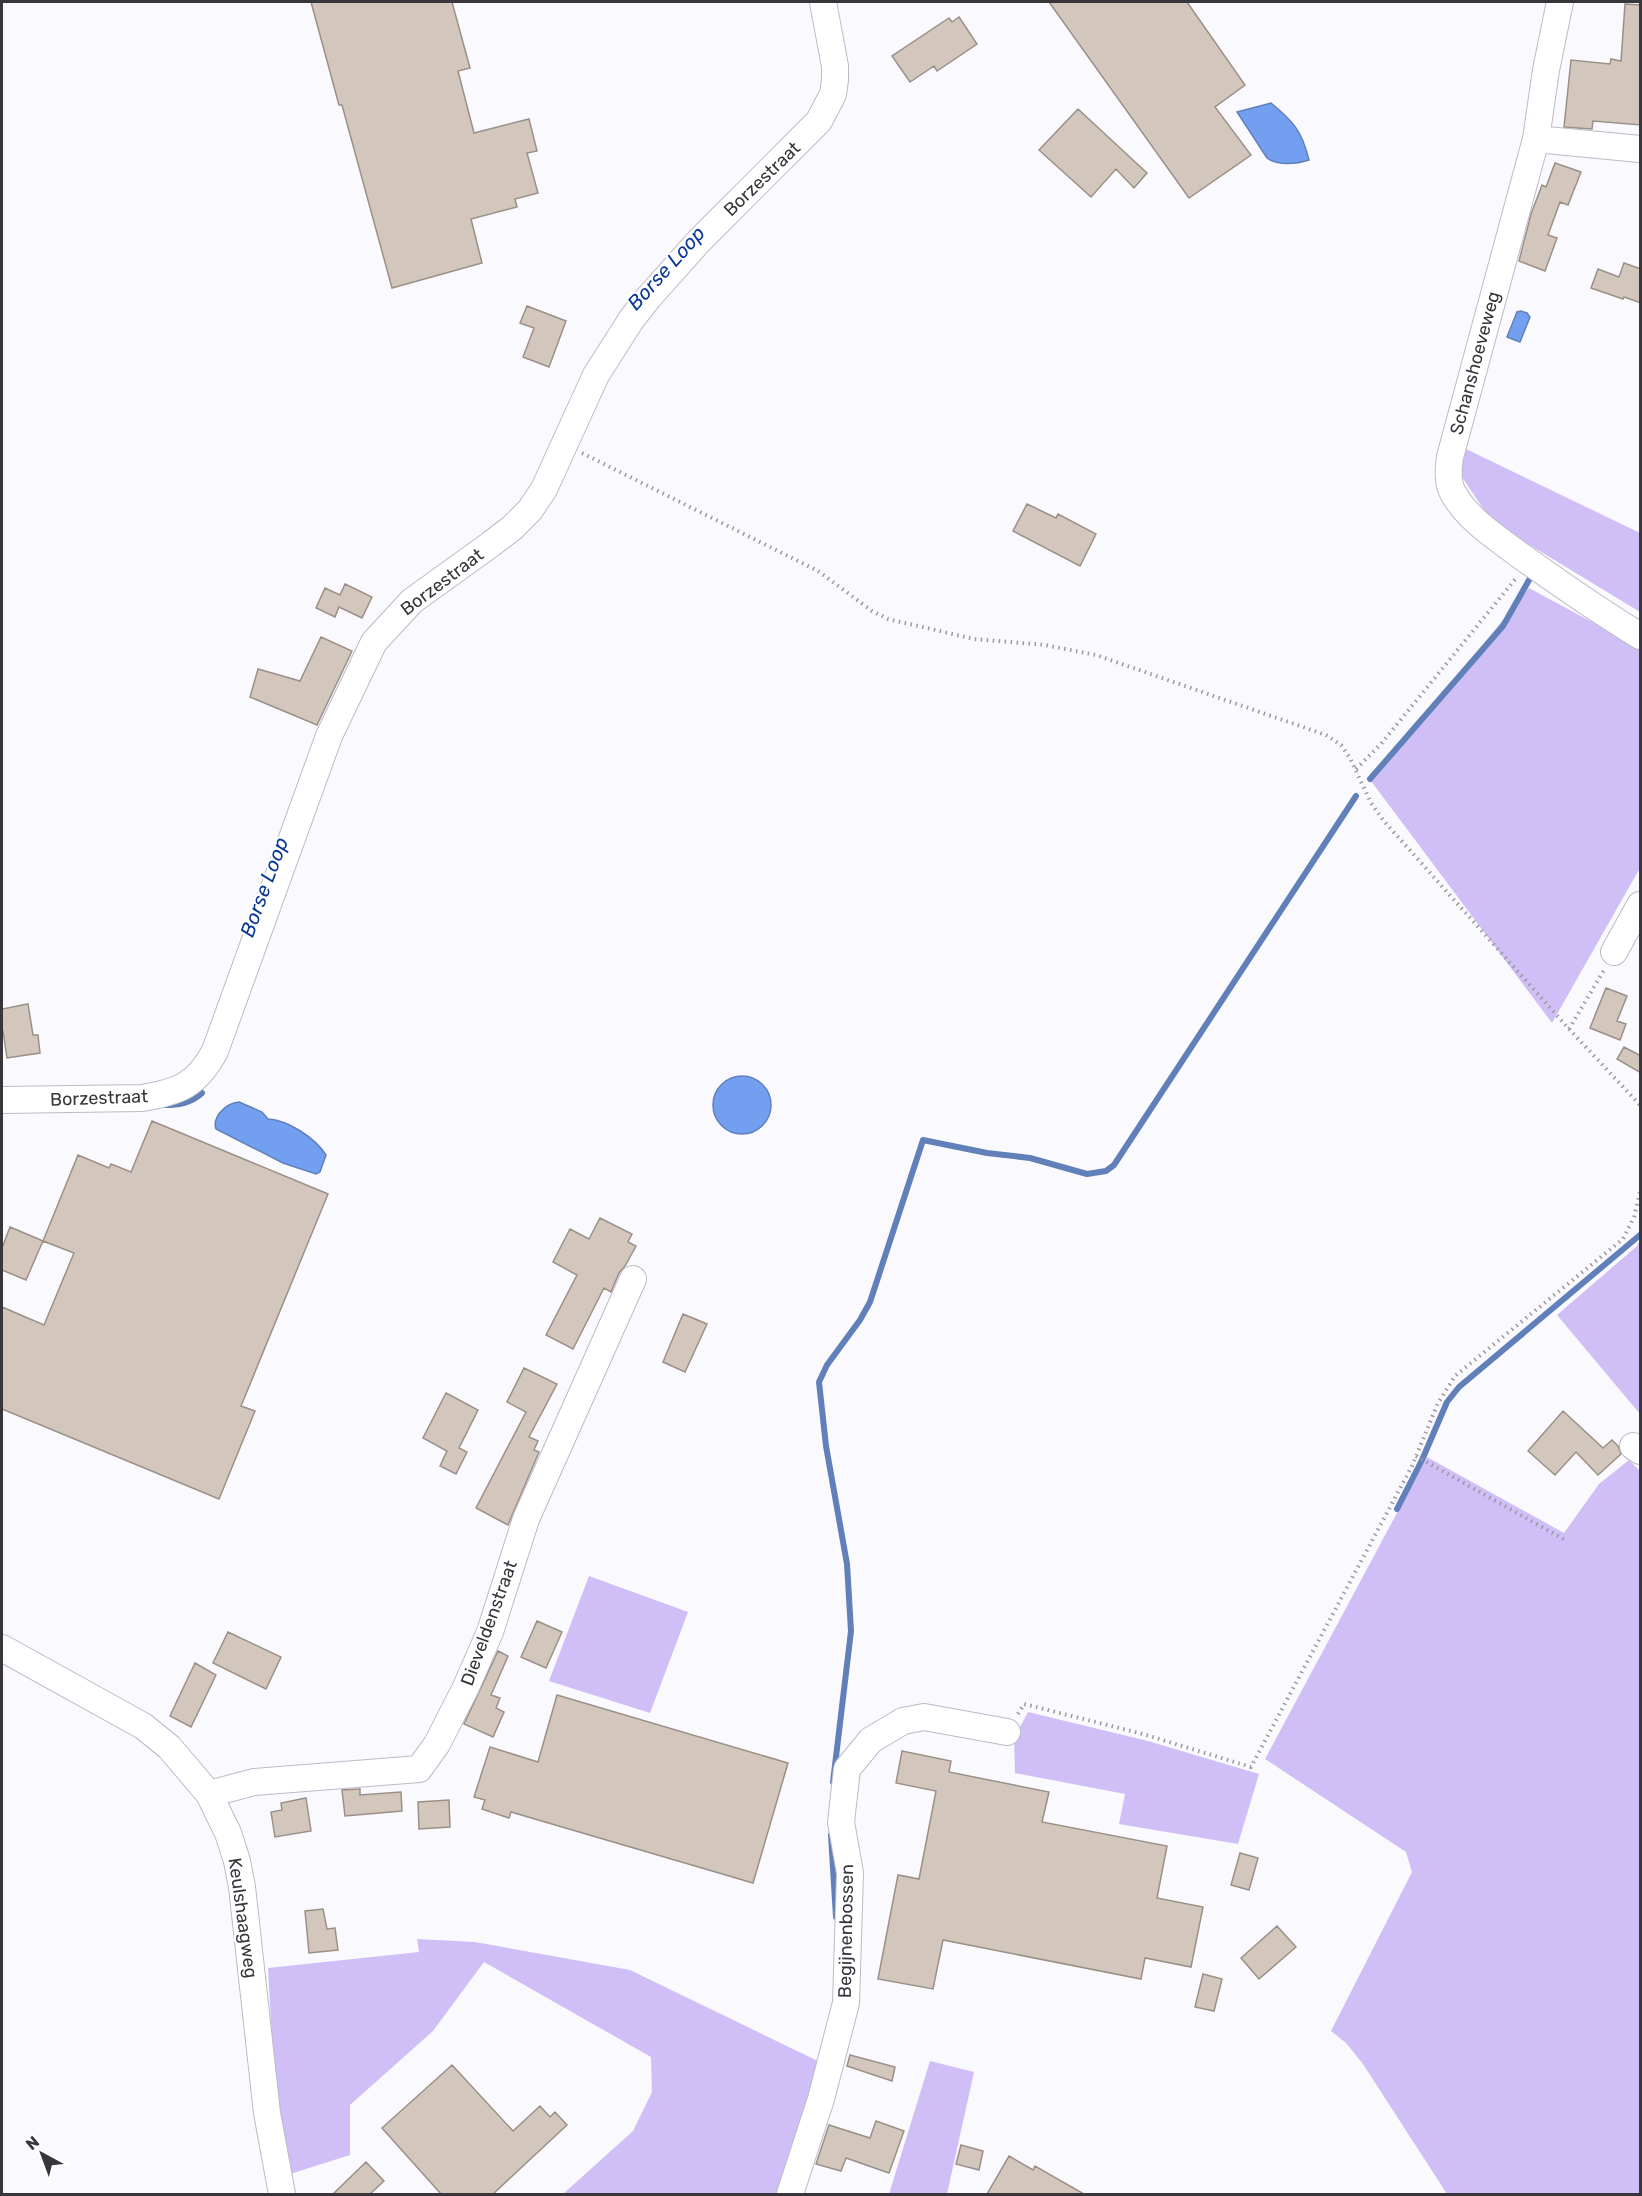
<svg xmlns="http://www.w3.org/2000/svg" width="1642" height="2196" viewBox="0 0 1642 2196" font-family="Rubik,sans-serif">
  <style>
    .green { fill: #d0bff6 }
    .water { fill: #739ff1; stroke: #6180ba; stroke-width: 1.5 }
    .lines { fill: none; stroke-linecap: round; stroke-linejoin: round }
    .stream { stroke: #6180ba; stroke-width: 6 }
    .building { fill: #d3c7bd; stroke: #9b9087; stroke-width: 1.5 }
    .minor-casing { stroke: #bdbac7; stroke-width: 28 }
    .path { stroke: #9b999e; stroke-width: 4; stroke-dasharray: 1.5 4.5; stroke-linecap: butt }
    .minor { stroke: #fff; stroke-width: 26 }
    .labels { text-anchor: middle; stroke-width: 4.5; stroke-linejoin: round; paint-order: stroke }
    .street-label { font-size: 18px; fill: #38363b; stroke: #fff }
    .water-label { font-size: 20px; font-style: italic; fill: #0a3895; stroke: #fff }
  </style>
  <rect width="100%" height="100%" fill="#faf9fe"/>
  <path class="green" d="M1466,449L1640,533V612L1492,522L1460,474Z
    M1529,588L1640,648V868L1552,1023L1371,781Z
    M1640,1240V1414L1557,1315L1637,1246Z
    M1427,1457L1564,1533L1599,1484L1629,1460L1640,1471V2194H1447L1363,2064L1346,2043L1331,2031L1412,1872L1406,1852L1265,1759Z
    M589,1576L688,1612L650,1713L549,1681Z
    M1028,1712L1148,1741L1259,1774L1238,1844L1119,1824L1125,1794L1015,1773L1014,1738Z
    M417,1939L475,1942L630,1970L824,2064L778,2194H563L633,2131L652,2092L651,2057L484,1962L433,2031L350,2105V2155L290,2174L275,2098L268,1968L419,1952Z
    M930,2061L974,2072L947,2194H889Z"/>
  <path class="water" d="M1271,103C1293,121 1302,131 1309,160C1297,164 1277,166 1267,158L1237,112Z
    M1521,311L1527,313L1530,317L1520,342L1507,337L1517,312Z
    M713 1105a29 29 0 1 1 58 0a29 29 0 1 1-58 0Z
    M239,1102L262,1112L268,1119C288,1120 315,1138 326,1155L320,1172L316,1174L283,1163L216,1129C212,1117 226,1103 239,1102Z"/>
  <g class="lines">
    <path class="stream" d="M1370,779L1503,626L1533,573
      M165,1105C179,1105 191,1103 202,1093
      M1397,1509L1422,1460L1447,1402L1459,1387L1640,1235
      M833,1782L851,1631L847,1564L826,1446L819,1382L827,1365L860,1320L870,1302L923,1140L987,1153L1030,1158L1087,1174L1106,1171L1114,1165L1356,796
      M831,1835L836,1917"/>
  </g>
  <path class="building" d="M311,2H452L470,68L458,71L474,133L529,119L537,151L527,153L538,193L515,199L517,207L471,219L482,263L392,288L342,105H339Z
    M1049,2H1187L1245,85L1215,107L1251,155L1189,198Z
    M1625,4L1641,5V125L1593,121L1592,129L1564,127L1571,60L1610,64L1611,59L1621,61Z
    M959,17L977,44L937,71L934,66L910,82L892,56L949,18L952,22Z
    M1078,109L1147,173L1134,188L1116,169L1091,197L1039,150Z
    M1555,163L1581,172L1568,205L1560,202L1548,235L1557,238L1545,271L1519,261L1531,214L1542,185L1546,187Z
    M1624,263L1641,269V303L1624,297L1623,299L1591,288L1598,269L1619,277Z
    M527,306L566,321L549,367L523,357L534,328L520,323Z
    M1027,504L1056,518L1058,514L1096,534L1080,566L1013,531Z
    M345,584L372,597L362,618L339,607L335,617L316,608L325,588L340,595Z
    M321,637L352,651L317,725L250,697L258,669L300,681Z
    M1606,988L1627,996L1617,1021L1626,1024L1620,1040L1590,1028Z
    M28,1004L33,1035H38L40,1053L7,1058L3,1031H2V1009Z
    M1624,1047L1641,1056V1073L1617,1059Z
    M152,1121L328,1194L241,1406L255,1411L219,1499L2,1409V1307L44,1325L74,1253L43,1241L78,1155L109,1168L111,1164L131,1172Z
    M600,1218L632,1234L628,1242L636,1246L625,1266L619,1273L611,1292L604,1288L573,1349L546,1335L577,1275L553,1262L570,1229L589,1239Z
    M10,1227L43,1241L26,1280L2,1270V1248Z
    M683,1314L707,1324L685,1372L663,1362Z
    M524,1368L557,1384L529,1437L538,1441L534,1450L539,1452L508,1525L476,1508L526,1412L507,1402Z
    M446,1393L478,1410L459,1448L467,1452L456,1474L440,1466L447,1451L423,1438Z
    M1563,1411L1603,1448L1612,1440L1618,1446L1621,1454L1598,1475L1576,1452L1555,1475L1528,1451Z
    M537,1621L562,1632L546,1668L521,1657Z
    M228,1632L281,1657L266,1689L213,1663Z
    M498,1651L508,1656L491,1695L500,1698L496,1708L504,1712L493,1737L464,1724Z
    M195,1663L216,1675L191,1727L170,1716Z
    M557,1695L788,1763L753,1883L511,1812L509,1818L482,1809L485,1800L474,1797L490,1747L538,1762Z
    M902,1751L951,1761L949,1772L1049,1792L1042,1822L1167,1846L1157,1898L1203,1907L1191,1967L1145,1958L1141,1979L943,1940L933,1989L878,1979L898,1875L919,1879L936,1791L896,1783Z
    M360,1789V1795L401,1792L402,1811L345,1816L342,1790Z
    M306,1798L311,1831L275,1837L271,1812L282,1810L281,1803Z
    M449,1800L450,1827L419,1829L418,1802Z
    M1240,1853L1258,1858L1249,1890L1231,1885Z
    M323,1909L327,1929L335,1928L338,1950L309,1953L305,1911Z
    M1277,1926L1296,1947L1259,1979L1241,1958Z
    M1203,1974L1222,1979L1214,2011L1195,2007Z
    M850,2055L895,2067L892,2081L847,2066Z
    M452,2065L513,2131L540,2106L550,2117L555,2112L567,2125L493,2194H441L382,2128Z
    M876,2121L904,2131L889,2173L846,2158L841,2171L816,2164L829,2125L870,2138Z
    M961,2145L983,2151L979,2170L956,2164Z
    M1009,2156L1033,2170L1035,2166L1084,2194H987Z
    M366,2162L384,2181L370,2194H333Z"/>
  <g class="lines">
    <g class="minor-casing">
      <path id="minor" d="M1560,2L1546,70L1536,139L1450,457C1448,469 1447,482 1453,493C1468,520 1497,538 1521,556C1560,584 1599,611 1640,636
        M1536,139L1640,149
        M1614,952L1640,905
        M2,1100L142,1098C179,1092 197,1085 215,1051L329,736L374,642L412,601L491,544L512,528L530,510L544,489L596,375L631,320L649,297L699,241L819,121L833,94L835,80V66L823,2
        M1633,1446L1640,1451
        M2,1648L143,1726L169,1747L209,1794L228,1833L237,1861L242,1887L267,2113L282,2194
        M209,1794L254,1782L419,1769L437,1744L466,1687L490,1632L526,1519L633,1279
        M790,2194L821,2099L846,2003L850,1873L841,1822L847,1769L871,1740L903,1721L924,1717L1007,1732"/>
    </g>
    <path class="path" d="M582,453L818,571L872,611L888,619L974,639L1045,645L1096,655L1326,735L1341,745L1350,758L1371,803L1383,820L1569,1029L1640,1105
      M1356,769L1381,744L1517,577
      M1569,1029L1604,970
      M1416,1456L1565,1540
      M1018,1714L1024,1704L1143,1734L1251,1767L1412,1466L1438,1403L1455,1376L1623,1239L1634,1217L1640,1192"/>
    <use href="#minor" class="minor"/>
  </g>
  <g class="labels">
    <g class="street-label">
      <text transform="translate(762 179) rotate(-44)" y="6">Borzestraat</text>
      <text transform="translate(1475 363) rotate(-75)" y="6">Schanshoeveweg</text>
      <text transform="translate(442 582) rotate(-37)" y="6">Borzestraat</text>
      <text transform="translate(99 1098) rotate(-2)" y="6">Borzestraat</text>
      <text transform="translate(489 1623) rotate(-70)" y="6">Dieveldenstraat</text>
      <text transform="translate(243 1918) rotate(82)" y="6">Keulshaagweg</text>
      <text transform="translate(846 1931) rotate(-89)" y="6">Begijnenbossen</text>
    </g>
    <g class="water-label">
      <text transform="translate(666 268) rotate(-48)" y="7">Borse Loop</text>
      <text transform="translate(264 887) rotate(-70)" y="7">Borse Loop</text>
    </g>
  </g>
  <rect width="1642" height="2196" fill="none" stroke="#38363b" stroke-width="6"/>
  <g transform="translate(42 2154) rotate(319)" stroke="#ffffff" stroke-width="4.5" paint-order="stroke">
  <path d="M0-4.5L10 22L0 15L-10 22Z" fill="#38363b"/>
  <text y="-9" font-size="16" font-weight="bold" text-anchor="middle" fill="#38363b">N</text>
  </g>
</svg>
